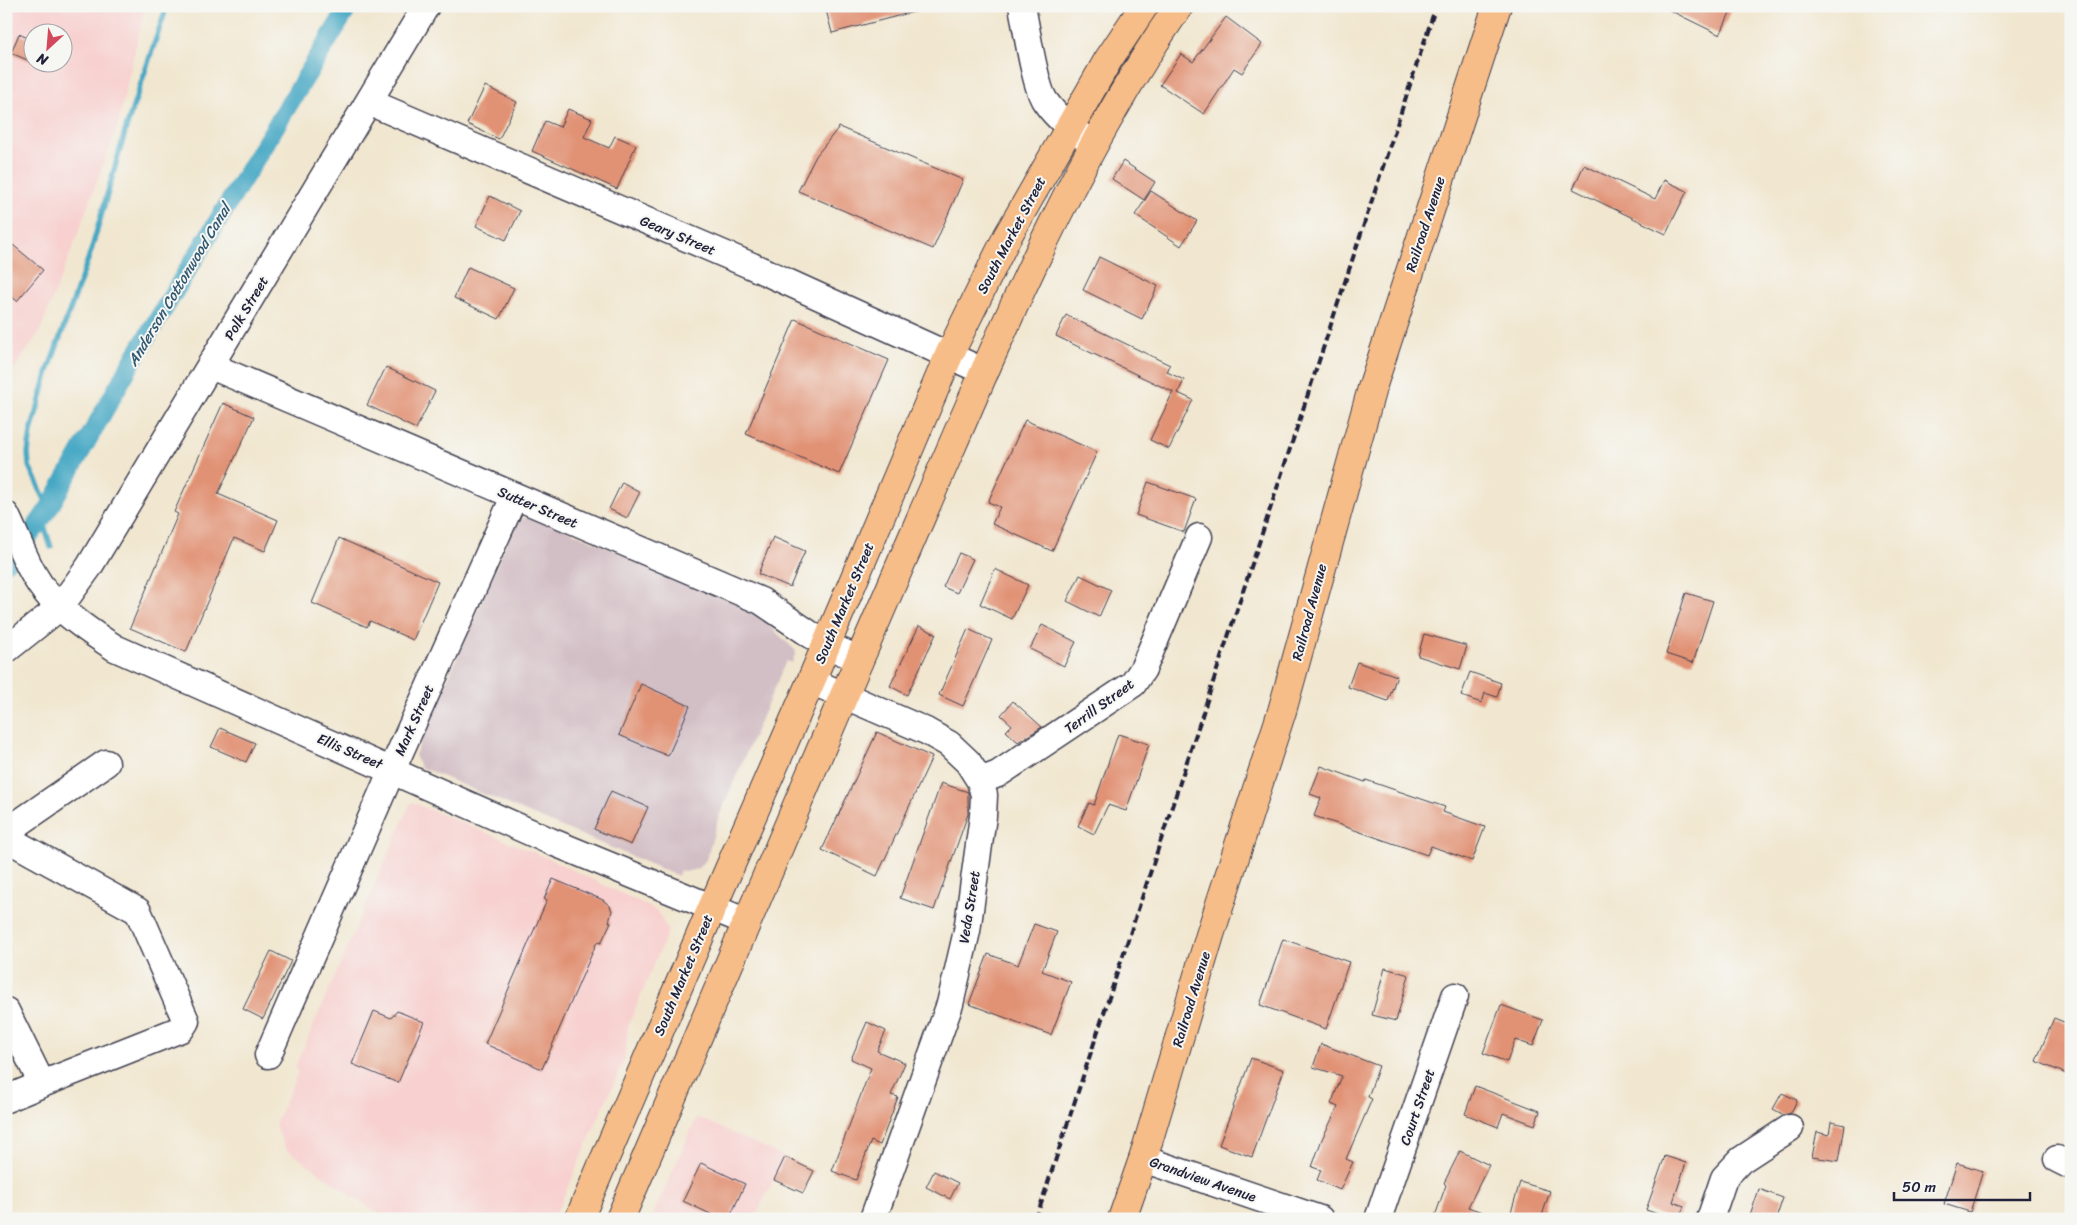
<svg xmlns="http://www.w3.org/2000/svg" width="2077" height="1225" viewBox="0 0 2077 1225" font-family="Sriracha,sans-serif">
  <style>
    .built { fill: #f7d0cf; fill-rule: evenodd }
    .industrial { fill: #d2bec5 }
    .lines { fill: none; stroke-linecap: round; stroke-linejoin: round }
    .stream { stroke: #44a7c4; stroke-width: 5.5 }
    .canal { stroke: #44a7c4; stroke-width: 19 }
    .building { fill: #e19274 }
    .minor-casing { stroke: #414051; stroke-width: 29 }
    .major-casing { stroke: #414051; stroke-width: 30 }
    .minor { stroke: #fff; stroke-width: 26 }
    .major { stroke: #f7bd88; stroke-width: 28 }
    .rail { stroke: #22223b; stroke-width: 4; stroke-dasharray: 8 4; stroke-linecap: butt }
    .labels { text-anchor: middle; stroke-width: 4; stroke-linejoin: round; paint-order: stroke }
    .street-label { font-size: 14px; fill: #22223b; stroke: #f6f6f2 }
    .water-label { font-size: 15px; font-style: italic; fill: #305772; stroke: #f6f6f2 }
  </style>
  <rect width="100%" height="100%" fill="#f6f6f2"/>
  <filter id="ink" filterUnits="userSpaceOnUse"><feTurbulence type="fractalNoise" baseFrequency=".02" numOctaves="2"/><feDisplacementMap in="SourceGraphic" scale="10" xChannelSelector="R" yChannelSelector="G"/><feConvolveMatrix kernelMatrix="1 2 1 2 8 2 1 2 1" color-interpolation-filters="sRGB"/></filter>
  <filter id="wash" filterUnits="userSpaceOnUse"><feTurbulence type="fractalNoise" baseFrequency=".0096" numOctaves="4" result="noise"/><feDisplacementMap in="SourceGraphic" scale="20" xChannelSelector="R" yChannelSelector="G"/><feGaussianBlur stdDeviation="1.12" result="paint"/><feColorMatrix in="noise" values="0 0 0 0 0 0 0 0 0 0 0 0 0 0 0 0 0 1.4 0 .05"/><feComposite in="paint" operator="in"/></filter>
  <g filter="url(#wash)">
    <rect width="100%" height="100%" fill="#f1e7d0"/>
    <path class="built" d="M6,6H145L118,124L73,247L39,333L6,381ZM32,32H62V62H32Z
      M411,802L548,858L658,911L668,931L628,1026L625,1058L554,1219H385L286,1149L275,1125L298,1072L295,1067Z
      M697,1117L785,1157L754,1219H651Z"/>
    <path class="industrial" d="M527,517L542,519L754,611L796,651L792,663L786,661L719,816L706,860L697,869L685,872L680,870L678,876L420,767L415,755L513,528L520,520Z"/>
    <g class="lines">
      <path class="stream" d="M49,508L29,466L28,453L31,432L48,371L91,251L127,125L167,6
        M42,519L51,547"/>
      <path class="canal" d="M6,562L23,545L49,508L137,353L349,6"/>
    </g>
    <g id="blocks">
      <path class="building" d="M825,6H917V11L832,33Z
        M1661,6H1733L1720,35Z
        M1226,17L1262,44L1242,73L1234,68L1204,114L1160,85L1181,54L1193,62Z
        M19,34L32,40V62L11,53Z
        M485,86L517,102L499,139L467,124Z
        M568,109L592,119L584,137L609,148L615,136L636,145L617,189L532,151L545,121L560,127Z
        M839,127L963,180L933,249L798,191L816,156Z
        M1123,161L1155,182L1144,200L1112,179Z
        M1584,165L1655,199L1664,180L1687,191L1666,234L1573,189Z
        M1151,191L1197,221L1181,246L1135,215Z
        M490,196L520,211L506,240L476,226Z
        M13,245L43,270L17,301L6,292V254Z
        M1099,257L1158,286L1142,319L1083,290Z
        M468,267L514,288L499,319L454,298Z
        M1066,315L1170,365L1167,372L1184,380L1178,393L1193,400L1169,449L1150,440L1173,392L1056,336Z
        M795,319L889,360L839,474L746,434Z
        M386,367L435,391L416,429L367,405Z
        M223,403L254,417L218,494L278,520L265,551L234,538L186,652L130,628L178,514L174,512Z
        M1025,420L1097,452L1052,551L992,524L1000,507L988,502Z
        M622,482L640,492L627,518L609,509Z
        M1148,482L1196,499L1184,532L1136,515Z
        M773,537L805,551L790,587L758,574Z
        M339,538L438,582L413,640L370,621L367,627L312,603Z
        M959,553L973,559L957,593L943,587Z
        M995,569L1028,585L1012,619L980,604Z
        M1080,575L1111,590L1099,617L1067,601Z
        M1686,593L1713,601L1693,663L1666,654Z
        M1042,625L1076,642L1064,666L1030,649Z
        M919,626L936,634L907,695L890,686Z
        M968,629L992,640L963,706L939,695Z
        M1424,634L1467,646L1460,669L1418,656Z
        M1357,662L1397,676L1388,701L1348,687Z
        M1470,672L1501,683L1497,697L1485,693L1482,703L1461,696Z
        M641,684L690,706L668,756L619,735Z
        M1013,701L1042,727L1018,742L1006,731L1012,725L1001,715Z
        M220,728L255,743L246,762L211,747Z
        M877,732L932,757L877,876L822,850Z
        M1118,734L1149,744L1126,811L1108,805L1094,834L1078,826L1089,803L1094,805Z
        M1321,766L1365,782L1366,780L1445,807L1443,812L1485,827L1472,861L1431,846L1427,855L1314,816L1321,798L1310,794Z
        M941,783L968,792V814L934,910L900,898Z
        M611,791L648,807L631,845L594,829Z
        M553,879L603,900L610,906L612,911L609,922H611L601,943L597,942L542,1069L485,1044L547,900L544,899Z
        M1034,924L1057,932L1042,971L1071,982L1051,1035L969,1004L988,954L1018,965Z
        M1283,939L1349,962L1326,1029L1260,1005Z
        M271,951L291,961L263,1019L243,1009Z
        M1385,968L1409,975L1396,1021L1372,1015Z
        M1501,1005L1543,1020L1533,1046L1515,1040L1507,1062L1483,1053Z
        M374,1011L391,1018L397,1011L424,1022L398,1083L352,1064Z
        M2054,1018L2071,1025V1076L2036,1061Z
        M867,1022L886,1031L877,1051L905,1063L891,1095L898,1097L880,1145L871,1141L856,1180L832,1171L871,1068L851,1059Z
        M1321,1044L1379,1066L1368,1097L1372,1099L1346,1159L1353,1162L1340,1190L1317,1180L1321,1170L1312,1167L1322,1139L1338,1107L1331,1104L1342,1076L1313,1067Z
        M1251,1058L1284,1070L1252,1157L1219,1145Z
        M1475,1086L1540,1111L1535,1125L1503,1113L1498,1127L1465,1114Z
        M1782,1093L1797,1100L1791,1113L1784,1115L1773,1109Z
        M1831,1122L1845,1125L1839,1161L1812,1157L1817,1132L1829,1135Z
        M1460,1151L1489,1165L1468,1207L1496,1217V1219H1434L1446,1185L1444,1183Z
        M1665,1156L1686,1163L1673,1202L1684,1206L1679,1219H1672L1646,1210Z
        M785,1157L814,1171L803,1193L774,1180Z
        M701,1163L745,1184L729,1219H721L683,1201Z
        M1957,1163L1983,1171L1970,1212L1944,1204Z
        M934,1171L958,1183L950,1199L926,1187Z
        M1520,1182L1550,1191L1541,1219H1509Z
        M1759,1189L1783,1198L1776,1219H1749Z"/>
    </g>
  </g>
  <g filter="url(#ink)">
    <use href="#blocks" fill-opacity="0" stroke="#414051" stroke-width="1"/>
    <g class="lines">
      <g class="minor-casing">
        <path id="minor" d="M1022,6C1026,26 1035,87 1045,101C1058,120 1075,132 1094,144
          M369,102L752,266L985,372
          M211,366L761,601L826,645L859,659
          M6,515C19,541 29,574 49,596C68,617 92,633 115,648L550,841L747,922
          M6,650L60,607L89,567L426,6
          M811,681L926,731L949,744L968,762L980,781L984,795L983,816L967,931L950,1004L873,1219
          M980,781L998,774L1133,684L1143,669L1199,537
          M6,832L106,763
          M6,838L138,911L186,1021L181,1029L42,1084L6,1011
          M268,1055L392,770L514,497
          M6,1099L42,1084
          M1143,1159L1320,1219
          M2057,1159L2071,1166
          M1378,1219L1455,996
          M1710,1219L1724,1178L1741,1160L1790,1128"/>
      </g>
      <g class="major-casing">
        <path id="major" d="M579,1219L712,908L811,681L949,355L1007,237L1108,60L1144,6
          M620,1219C721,984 820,749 922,515C998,341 1070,163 1179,6
          M1122,1219L1143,1159L1210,935L1282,711L1372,388L1497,6"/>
      </g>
      <use href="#minor" class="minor"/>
      <use href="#major" class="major"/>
      <path class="rail" d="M1036,1219L1436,6"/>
    </g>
  </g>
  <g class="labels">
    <g class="street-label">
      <text transform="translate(1425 224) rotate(-72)" y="5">Railroad Avenue</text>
      <text transform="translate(678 235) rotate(23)" y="5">Geary Street</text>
      <text transform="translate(1011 235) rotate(-62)" y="5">South Market Street</text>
      <text transform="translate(246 308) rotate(-59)" y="5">Polk Street</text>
      <text transform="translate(538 507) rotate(23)" y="5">Sutter Street</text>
      <text transform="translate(844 603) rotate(-67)" y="5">South Market Street</text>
      <text transform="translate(1309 612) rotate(-75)" y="5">Railroad Avenue</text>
      <text transform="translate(1099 706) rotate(-36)" y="5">Terrill Street</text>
      <text transform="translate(414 720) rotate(-66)" y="5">Mark Street</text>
      <text transform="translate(350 751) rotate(23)" y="5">Ellis Street</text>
      <text transform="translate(969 907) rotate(-81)" y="5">Veda Street</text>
      <text transform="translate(683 975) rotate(-67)" y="5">South Market Street</text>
      <text transform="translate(1191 999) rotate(-73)" y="5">Railroad Avenue</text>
      <text transform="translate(1417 1107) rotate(-71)" y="5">Court Street</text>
      <text transform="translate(1203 1179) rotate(19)" y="5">Grandview Avenue</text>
    </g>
    <g class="water-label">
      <text transform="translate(179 285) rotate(-59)" y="5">Anderson Cottonwood Canal</text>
    </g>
  </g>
  <rect width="2077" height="1225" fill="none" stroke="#f6f6f2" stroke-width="25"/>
  <g transform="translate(48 48) rotate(206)"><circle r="24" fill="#f6f6f2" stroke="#a1a1a9"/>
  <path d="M0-4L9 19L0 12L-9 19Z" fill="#d1495b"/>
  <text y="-8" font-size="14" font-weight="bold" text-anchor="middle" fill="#22223b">N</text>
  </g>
  <path d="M1894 1192v8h136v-8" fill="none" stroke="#22223b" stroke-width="2.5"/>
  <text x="1902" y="1192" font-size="15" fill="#22223b" stroke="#f6f6f2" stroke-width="4" paint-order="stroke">50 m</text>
</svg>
